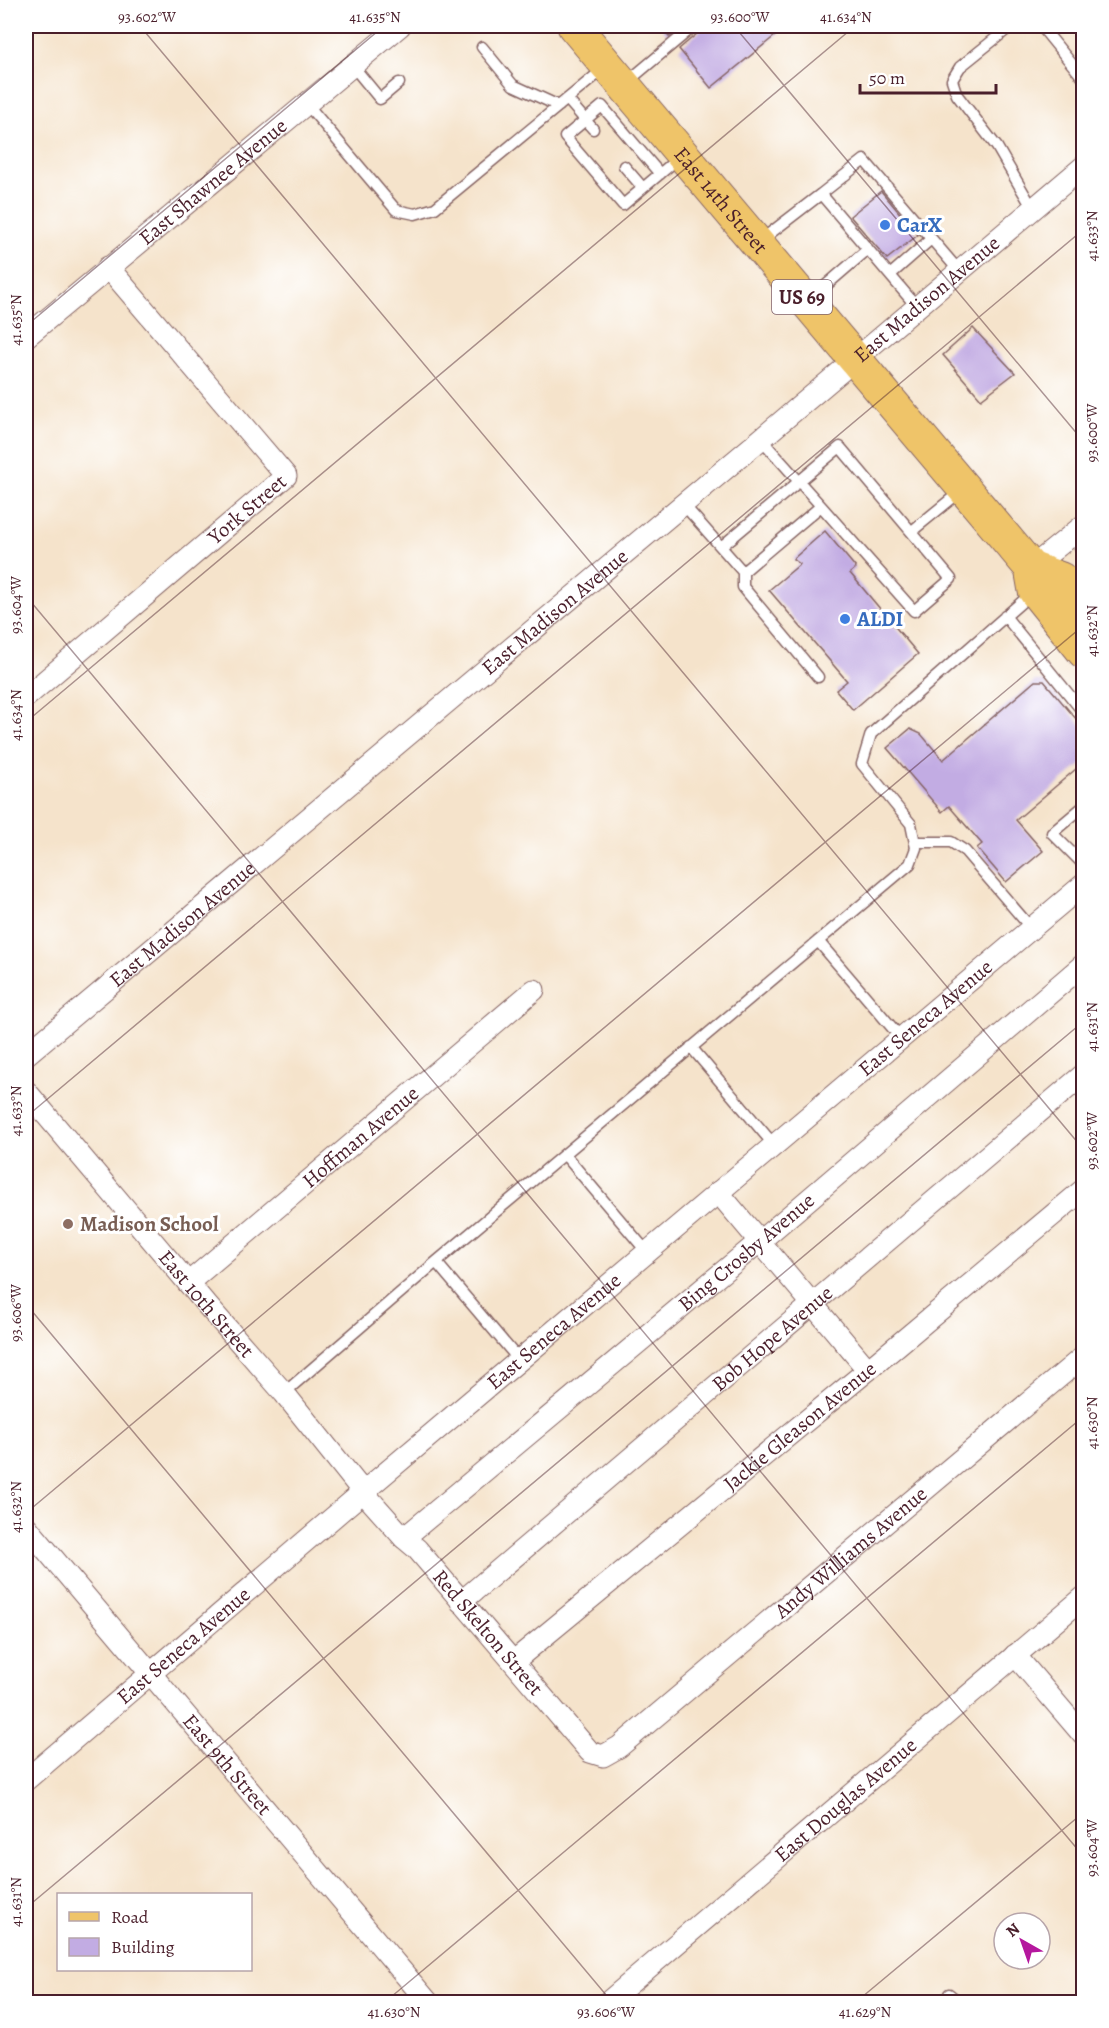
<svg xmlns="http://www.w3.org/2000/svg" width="1109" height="2028" viewBox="0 0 1109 2028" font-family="Alegreya,serif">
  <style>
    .building { fill: #c2ace3 }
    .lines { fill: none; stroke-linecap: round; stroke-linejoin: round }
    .lane-casing { stroke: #866463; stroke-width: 13 }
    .street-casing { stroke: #866463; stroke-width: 23 }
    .primary-casing { stroke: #866463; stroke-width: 35 }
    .lane { stroke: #fff; stroke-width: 10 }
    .street { stroke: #fff; stroke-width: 21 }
    .primary { stroke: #efc469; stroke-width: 33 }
    .ticks { fill: none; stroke: #4a1f2b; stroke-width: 1.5; stroke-opacity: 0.45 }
    .shop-dot { fill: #3f7fe0; stroke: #fff; stroke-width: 2 }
    .education-dot { fill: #8d6e63; stroke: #fff; stroke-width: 2 }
    .labels { text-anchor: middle; stroke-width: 6; stroke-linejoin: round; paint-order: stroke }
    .shield { fill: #fff; stroke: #80626b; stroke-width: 1.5 }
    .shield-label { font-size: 20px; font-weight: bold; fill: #4a1f2b }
    .street-label { font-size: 21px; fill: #4a1f2b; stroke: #fff }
    .shop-label { font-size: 21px; font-weight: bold; fill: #366cbe; stroke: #fff; text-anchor: start }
    .education-label { font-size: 21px; font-weight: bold; fill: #785e54; stroke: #fff; text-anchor: start }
    .neatline { fill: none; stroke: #4a1f2b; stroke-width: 2 }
    .ticks-label { font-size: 15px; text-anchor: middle; fill: #4a1f2b }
  </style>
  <rect width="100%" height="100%" fill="#fff"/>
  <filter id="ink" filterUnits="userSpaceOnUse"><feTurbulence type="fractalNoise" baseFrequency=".0167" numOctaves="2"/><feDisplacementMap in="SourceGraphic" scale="12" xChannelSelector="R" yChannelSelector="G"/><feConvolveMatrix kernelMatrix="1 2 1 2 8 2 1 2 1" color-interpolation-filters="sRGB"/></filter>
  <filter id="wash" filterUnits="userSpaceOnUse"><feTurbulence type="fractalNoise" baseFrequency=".008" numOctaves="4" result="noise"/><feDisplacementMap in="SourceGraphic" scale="24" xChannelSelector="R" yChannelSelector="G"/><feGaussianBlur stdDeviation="1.35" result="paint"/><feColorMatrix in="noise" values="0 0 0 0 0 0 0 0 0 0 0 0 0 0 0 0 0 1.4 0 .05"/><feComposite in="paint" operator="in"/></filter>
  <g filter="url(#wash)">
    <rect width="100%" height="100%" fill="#f5e3cb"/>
    <g id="blocks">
      <path class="building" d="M660,26H683L669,37Z
        M701,26H787L711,88L679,49L699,32Z
        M881,191L918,235L887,259L850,216Z
        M973,328L1015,373L981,399L943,355Z
        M825,531L856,568L850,573L918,654L853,710L836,690L847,681L769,590L800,564L793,559Z
        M1035,681H1044L1083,727V763L1016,820L1043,851L1006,882L977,848L982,844L949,806L942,812L887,748L910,729L921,734L943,760Z"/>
    </g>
  </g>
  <g filter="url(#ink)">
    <use href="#blocks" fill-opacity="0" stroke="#866463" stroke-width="1.5"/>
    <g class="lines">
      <g class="lane-casing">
        <path id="lane" d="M1011,26L960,67L952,80L957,95L997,147L1033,209
          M1041,26L1084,79
          M482,47L513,85L559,106
          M352,65L380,99L399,83
          M626,83L694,26
          M567,99L593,129
          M306,103L396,210L415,214L435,208L606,67
          M624,166L643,188
          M660,174L602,106L565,137L623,205L681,156
          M821,194L864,160L959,271
          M760,241L821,194L917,307
          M890,275L931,239
          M809,300L868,249
          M683,504L743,572L821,506L761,439
          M912,531L961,491
          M1070,536L1084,551
          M721,547L840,447L951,579L914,611L821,506
          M743,572V587L818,677
          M1005,616L1084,713
          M1084,806L1052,833L1084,865
          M915,842H951L965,851L1031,928
          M818,941L901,1038
          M691,1047L774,1145
          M565,1155L647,1252
          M436,1262L519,1360
          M284,1393L436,1262L910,864L916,848L911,824L862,764L871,734L1032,593
          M949,1994L959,2002"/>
      </g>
      <g class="street-casing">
        <g id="street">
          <path id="s1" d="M26,337L400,26"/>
          <path d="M1031,568L1084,525"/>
          <path id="s2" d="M26,697L286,476L108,267"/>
          <path id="s3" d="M26,1055L761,439L1084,166"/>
          <path id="s4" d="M26,1091L205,1303L284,1393L363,1492L404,1538L417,1549L590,1752L603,1756L619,1747L1084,1356"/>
          <path d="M718,1192L868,1370"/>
          <path id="s5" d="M188,1283L534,990"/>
          <path id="s6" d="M26,1526L428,2002"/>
          <path id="s7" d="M404,1538L760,1241L1084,964"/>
          <path id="s8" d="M461,1602L1084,1074"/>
          <path d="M1015,1655L1084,1736"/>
          <path id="s9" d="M514,1661L868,1370L1084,1189"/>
          <path id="s10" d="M26,1780L363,1492L1084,884"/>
          <path id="s11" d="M608,2002L1084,1597"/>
        </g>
      </g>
      <g class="primary-casing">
        <g id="primary">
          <path id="s12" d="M574,26L1031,568L1035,591L1084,652"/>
          <path d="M1031,568L1061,579L1084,605"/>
        </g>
      </g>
      <use href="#lane" class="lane"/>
      <use href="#street" class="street"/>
      <use href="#primary" class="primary"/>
    </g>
  </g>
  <path class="ticks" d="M140,26L1084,1150M734,26L1084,442M26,326L384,26M26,596L1084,1857M26,722L855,26M26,1117L1084,229M26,1304L612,2002M26,1513L1084,625M26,1908L1084,1021M385,2002L1084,1416M856,2002L1084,1812"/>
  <g class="shop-dot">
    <circle cx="885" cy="225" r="6"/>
    <circle cx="845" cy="619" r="6"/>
  </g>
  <circle class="education-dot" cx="68" cy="1224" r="6"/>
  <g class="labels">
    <rect class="shield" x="772" y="280" width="60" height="34" rx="4.5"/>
    <g class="shield-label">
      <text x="802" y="304">US 69</text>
    </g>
    <g class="street-label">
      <text dy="7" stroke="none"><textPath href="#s1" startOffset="243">East Shawnee Avenue</textPath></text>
      <text dy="7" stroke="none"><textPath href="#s12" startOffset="228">East 14th Street</textPath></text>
      <text dy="7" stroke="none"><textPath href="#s3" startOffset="1176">East Madison Avenue</textPath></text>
      <text dy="7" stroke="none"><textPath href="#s2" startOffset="290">York Street</textPath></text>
      <text dy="7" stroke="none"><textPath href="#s3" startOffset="690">East Madison Avenue</textPath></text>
      <text dy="7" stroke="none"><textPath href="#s3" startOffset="204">East Madison Avenue</textPath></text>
      <text dy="7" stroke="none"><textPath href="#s10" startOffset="1179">East Seneca Avenue</textPath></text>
      <text dy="7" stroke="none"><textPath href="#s5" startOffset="226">Hoffman Avenue</textPath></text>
      <text dy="7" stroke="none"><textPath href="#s7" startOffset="446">Bing Crosby Avenue</textPath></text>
      <text dy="7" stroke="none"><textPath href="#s4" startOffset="279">East 10th Street</textPath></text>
      <text dy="7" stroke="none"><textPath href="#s10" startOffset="693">East Seneca Avenue</textPath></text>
      <text dy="7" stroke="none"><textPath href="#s8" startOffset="408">Bob Hope Avenue</textPath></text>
      <text dy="7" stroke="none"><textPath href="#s9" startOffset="370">Jackie Gleason Avenue</textPath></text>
      <text dy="7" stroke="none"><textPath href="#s4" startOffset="1204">Andy Williams Avenue</textPath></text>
      <text dy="7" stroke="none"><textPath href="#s4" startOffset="712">Red Skelton Street</textPath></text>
      <text dy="7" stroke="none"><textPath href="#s10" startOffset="207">East Seneca Avenue</textPath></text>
      <text dy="7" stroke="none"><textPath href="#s6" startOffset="312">East 9th Street</textPath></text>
      <text dy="7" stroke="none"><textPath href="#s11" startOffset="312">East Douglas Avenue</textPath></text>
    </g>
    <g class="shop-label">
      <text x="897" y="232">CarX</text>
      <text x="857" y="626">ALDI</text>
    </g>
    <g class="education-label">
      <text x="80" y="1231">Madison School</text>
    </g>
  </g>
  <rect width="1109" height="2028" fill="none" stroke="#fff" stroke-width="66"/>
  <rect x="57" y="1893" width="195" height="78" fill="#ffffff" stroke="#b7a5aa" stroke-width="1.5"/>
  <rect x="69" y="1912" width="30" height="9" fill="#efc469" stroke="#b7a5aa" stroke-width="1.5"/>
  <text x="111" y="1923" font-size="18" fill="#4a1f2b">Road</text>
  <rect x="69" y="1938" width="30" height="18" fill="#c2ace3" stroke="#b7a5aa" stroke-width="1.5"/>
  <text x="111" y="1953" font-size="18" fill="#4a1f2b">Building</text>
  <g transform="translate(1022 1941) rotate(320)"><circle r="28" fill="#ffffff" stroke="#b7a5aa" stroke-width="1.5"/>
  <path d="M0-4.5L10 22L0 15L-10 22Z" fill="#b5179e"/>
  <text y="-9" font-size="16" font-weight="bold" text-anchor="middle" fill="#4a1f2b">N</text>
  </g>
  <path d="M860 84v9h136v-9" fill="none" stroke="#4a1f2b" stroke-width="3"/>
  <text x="869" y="84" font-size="18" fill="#4a1f2b" stroke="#ffffff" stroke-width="4.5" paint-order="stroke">50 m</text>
  <rect x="33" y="33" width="1043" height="1962" class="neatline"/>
  <g class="ticks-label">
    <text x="147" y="22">93.602°W</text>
    <text x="375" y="22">41.635°N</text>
    <text x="740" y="22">93.600°W</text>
    <text x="846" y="22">41.634°N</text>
    <text transform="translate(1092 236) rotate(-90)" y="5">41.633°N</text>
    <text transform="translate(16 320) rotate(-90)" y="5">41.635°N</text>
    <text transform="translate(1092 433) rotate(-90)" y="5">93.600°W</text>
    <text transform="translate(16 605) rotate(-90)" y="5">93.604°W</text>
    <text transform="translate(1092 631) rotate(-90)" y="5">41.632°N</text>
    <text transform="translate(16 715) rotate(-90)" y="5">41.634°N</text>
    <text transform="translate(1092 1027) rotate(-90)" y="5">41.631°N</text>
    <text transform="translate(16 1111) rotate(-90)" y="5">41.633°N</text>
    <text transform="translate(1092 1141) rotate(-90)" y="5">93.602°W</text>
    <text transform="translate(16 1313) rotate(-90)" y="5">93.606°W</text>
    <text transform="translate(1092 1423) rotate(-90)" y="5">41.630°N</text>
    <text transform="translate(16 1507) rotate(-90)" y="5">41.632°N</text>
    <text transform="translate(1092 1848) rotate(-90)" y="5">93.604°W</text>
    <text transform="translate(16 1902) rotate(-90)" y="5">41.631°N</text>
    <text x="394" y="2017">41.630°N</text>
    <text x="606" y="2017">93.606°W</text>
    <text x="865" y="2017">41.629°N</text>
  </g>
</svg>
